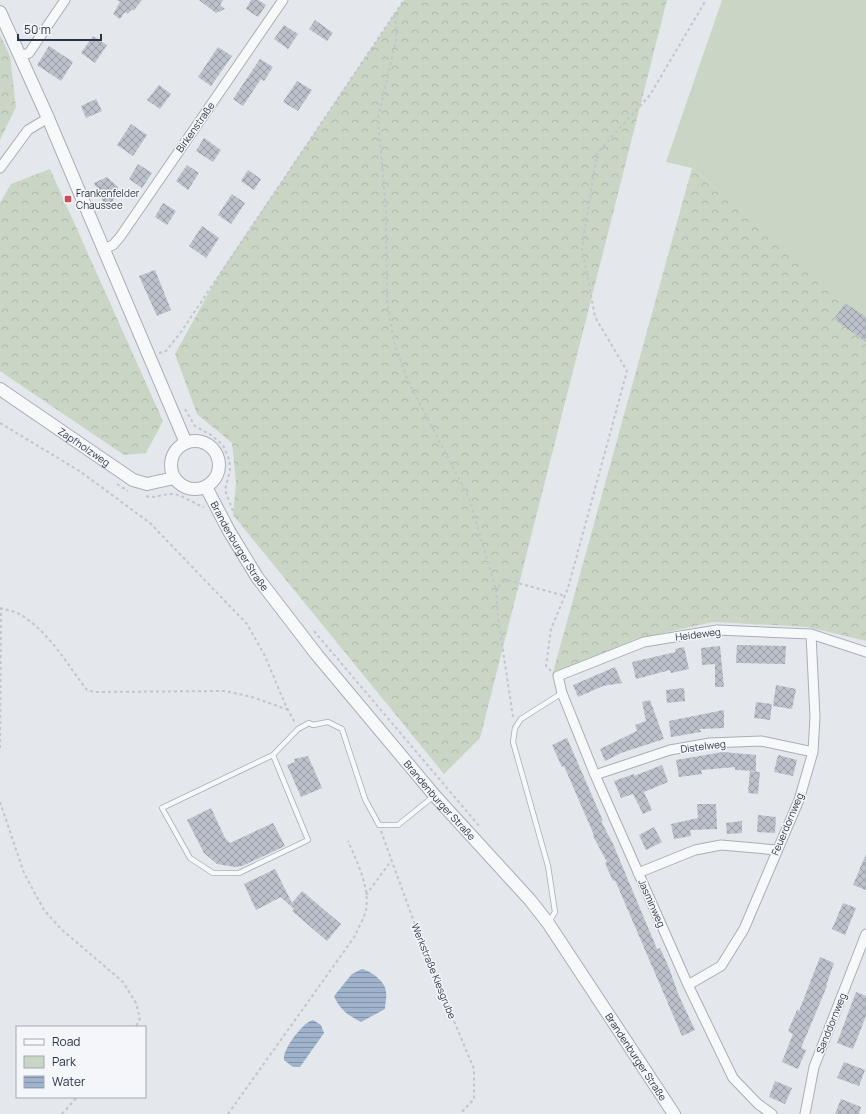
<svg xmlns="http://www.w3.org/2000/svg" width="866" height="1114" viewBox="0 0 866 1114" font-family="Manrope,sans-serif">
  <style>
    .green { fill: #c9d6c5 }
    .forest { fill: url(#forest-crowns) }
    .water { fill: url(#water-rules) }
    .building { fill: url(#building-cross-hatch) }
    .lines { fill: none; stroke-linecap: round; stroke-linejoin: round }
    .service-casing { stroke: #a9aeb7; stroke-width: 6 }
    .minor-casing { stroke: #a9aeb7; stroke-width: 11 }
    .tertiary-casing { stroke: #a9aeb7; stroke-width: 14 }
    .path { stroke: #c2c5cb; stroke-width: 2; stroke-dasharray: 3 3; stroke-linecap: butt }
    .service { stroke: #f7f8fa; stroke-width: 4.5 }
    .minor { stroke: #f7f8fa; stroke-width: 9 }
    .tertiary { stroke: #f7f8fa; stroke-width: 12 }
    .poi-dot { fill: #d1495b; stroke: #f4f6f9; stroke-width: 1.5 }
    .labels { text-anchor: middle; stroke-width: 3; stroke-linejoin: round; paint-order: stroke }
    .street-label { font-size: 10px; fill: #2b3445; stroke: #f4f6f9 }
    .poi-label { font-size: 10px; fill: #2b3445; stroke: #f4f6f9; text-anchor: start }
  </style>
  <defs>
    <pattern id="forest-crowns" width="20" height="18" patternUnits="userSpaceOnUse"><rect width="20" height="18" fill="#c9d6c5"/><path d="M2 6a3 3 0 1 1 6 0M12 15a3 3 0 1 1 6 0" fill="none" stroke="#adb8ab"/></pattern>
    <pattern id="water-rules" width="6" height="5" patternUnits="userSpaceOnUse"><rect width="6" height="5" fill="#9fb4cc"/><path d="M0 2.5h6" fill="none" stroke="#8293a7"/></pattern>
    <pattern id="building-cross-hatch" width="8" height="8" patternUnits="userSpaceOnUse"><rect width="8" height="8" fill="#bbc0ca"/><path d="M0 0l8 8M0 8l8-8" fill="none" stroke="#989da6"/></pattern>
  </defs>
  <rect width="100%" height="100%" fill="#e4e7ec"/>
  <path class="green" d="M722,0H866V318L845,303L692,168L666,162Z"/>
  <path class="forest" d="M404,0H667L480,738L444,774L233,515L236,483L232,443L197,414L175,354L218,276Z
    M0,35L10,56L16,107L0,140Z
    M692,168L843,300L866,317V641L808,627L713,622L636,639L552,676Z
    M50,169L163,421L146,453L124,455L0,371V203L11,184Z"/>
  <path class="water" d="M362,969C371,971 386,982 386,992C387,998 385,1004 385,1009L361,1022C348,1015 340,1010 334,996L352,974Z
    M313,1020L321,1025L324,1033L300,1067H293L284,1060C282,1050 303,1022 313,1020Z"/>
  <path class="building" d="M117,0H142L134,10H131L128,14L125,12L120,19L113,14L120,2Z
    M199,0H223L220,5L225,9L216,13Z
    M251,0H258L266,5L258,17L246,9Z
    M315,20L333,33L327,41L309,29Z
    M284,25L298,34L288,49L274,39Z
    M93,36L107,45L95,63L81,53Z
    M49,46L73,62L61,81L37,65Z
    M218,47L232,56L211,86L198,77Z
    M260,59L273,67L264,81L261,79L243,106L233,99Z
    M297,81L312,90L298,111L283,102Z
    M159,85L171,94L160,109L147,100Z
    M96,99L102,111L86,118L81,106Z
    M131,124L147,135L133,156L117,145Z
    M204,138L221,150L213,162L196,151Z
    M138,164L152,173L142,188L129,179Z
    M187,165L199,173L188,190L176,181Z
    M248,170L261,179L254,190L241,181Z
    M107,177L118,187V193L109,206L104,204L94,183Z
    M232,194L245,203L231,224L218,215Z
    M163,203L176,211L167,225L155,217Z
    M202,226L219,238L206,258L189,246Z
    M155,270L171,310L157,316L139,276Z
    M845,303L866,317V342L834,319Z
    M737,645L786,646L785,664L736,663Z
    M720,646L724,687H715V664L702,665L701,648Z
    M684,647L689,669L671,673L670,670L636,679L632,662L676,652L675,649Z
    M615,667L622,683L603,686L578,697L573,685Z
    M776,685L796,689L792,709L773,706Z
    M684,688L685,701L667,703L666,690Z
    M650,700L664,739L621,753L605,761L600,749L637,731L635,725L646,721L642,702Z
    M756,702L772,704L770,720L754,718Z
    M724,710V728L700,729L701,732L671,737L669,721Z
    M567,738L603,821H601L613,844L657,949L660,948L669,968L679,996L695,1030L682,1036L615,880L613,881L605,863L607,862L593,836L594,835L564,766L562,767L552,745Z
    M723,752L756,755V771L735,770V767L701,770L702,774L679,777L676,760Z
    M778,755L797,760L793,776L774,772Z
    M308,756L322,788L301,797L287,765L295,762L294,759Z
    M662,765L668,782L644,792L652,810L643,814L633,794L621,798L614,781L634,774V776Z
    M750,771L760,772L758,794L748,793Z
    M697,804H716L717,829L690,830L691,836L674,839L671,824L698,818Z
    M211,808L225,838L230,843L273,823L285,846L242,866L235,867L217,864L204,853L187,820Z
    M758,815L776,817L775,833L757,832Z
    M742,821V833L727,834L726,823Z
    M654,827L662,842L646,850L639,835Z
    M866,854V890L853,885Z
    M275,869L292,903L302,891L341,924L327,941L292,911L294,909L281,897L256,910L244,884Z
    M843,903L856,908L845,935L832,929Z
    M820,957L834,963L826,986H827L801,1048L806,1050L798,1069L782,1062L793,1034L788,1031L797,1010L799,1011Z
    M856,992L866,996V1016L853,1049L837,1043Z
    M844,1062L865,1070L859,1086L837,1078Z
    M775,1081L792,1088L785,1104L769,1097Z
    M841,1099L861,1107L859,1114H835Z"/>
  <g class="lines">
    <g class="service-casing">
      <path id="service" d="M273,755L308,840L239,873H213L190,858L162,808L273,755L298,729L309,723L313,725L328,722L342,729L365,799L379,825H398L434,796
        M549,922L555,912L548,866L513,742L515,728L521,719L562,693"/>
    </g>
    <g class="minor-casing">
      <path id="minor" d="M21,56L29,53L65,0
        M0,168L28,130L48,118
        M103,249L113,245L120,237L283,0
        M595,775L670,750L710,743L761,741L813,752
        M638,873L695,850L721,845L777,850
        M688,985L721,966L744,929L799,800L813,752L815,717L811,634
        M772,1114L758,1104L733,1078L688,985L595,775L562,693L558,676L644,642L717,630L811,634L866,652
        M805,1114L814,1067L866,934"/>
    </g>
    <g class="tertiary-casing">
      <g id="tertiary">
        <path d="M0,12L48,118L186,443"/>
        <path id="s1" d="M0,389L133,480L147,484L174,478"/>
        <circle cx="195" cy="465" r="24"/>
        <path id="s2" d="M206,487L229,531L257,577L317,655L435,796L530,900L548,923L674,1114"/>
      </g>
    </g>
    <path class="path" d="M394,15L397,31L395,44L378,118L386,211L387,301L394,342L408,381L469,498L496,590
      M159,353L166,351L181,332L404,0
      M185,409L195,426L211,435L223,445L229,459L230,470L225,490L234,514
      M0,423L81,472L150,523L247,624L265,656L285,704L295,723
      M117,484L128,491
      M146,496C155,499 165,493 174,494C185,496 194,504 204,507
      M0,608C7,610 15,611 21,615C50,633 67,664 87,690L94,692L225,691L252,697L289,710
      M314,631L480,827
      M551,671L546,666L551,629L568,588L627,371L595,317L582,248L597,153L650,95L706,0
      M513,717L498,617L496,590L502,583L507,580L565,596
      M0,748L1,608
      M0,802L24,873L44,910L61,929L123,982L136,1003L140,1018L136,1027
      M381,831L422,944L474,1069V1099L460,1114
      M366,895L391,861
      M62,1114L77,1097
      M228,1114L355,936C358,928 364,919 366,910C370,887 357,862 348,841"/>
    <use href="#service" class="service"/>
    <use href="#minor" class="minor"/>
    <use href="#tertiary" class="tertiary"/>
  </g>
  <rect class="poi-dot" x="64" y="195" width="8" height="8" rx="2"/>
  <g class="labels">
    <g class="street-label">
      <text transform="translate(195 127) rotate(-55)" y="4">Birkenstraße</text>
      <text dy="4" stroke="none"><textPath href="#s1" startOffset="102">Zapfholzweg</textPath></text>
      <text dy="4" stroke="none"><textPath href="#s2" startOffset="68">Brandenburger Straße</textPath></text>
      <text transform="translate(698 634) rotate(-7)" y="4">Heideweg</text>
      <text transform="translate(703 746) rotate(-7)" y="4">Distelweg</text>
      <text dy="4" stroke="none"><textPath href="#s2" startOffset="392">Brandenburger Straße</textPath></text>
      <text transform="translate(787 824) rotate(-67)" y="4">Feuerdornweg</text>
      <text transform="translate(652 903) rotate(66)" y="4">Jasminweg</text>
      <text transform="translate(434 971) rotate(68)" y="4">Werkstraße Kiesgrube</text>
      <text transform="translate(831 1023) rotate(-68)" y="4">Sanddornweg</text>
      <text dy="4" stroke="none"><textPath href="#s2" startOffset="716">Brandenburger Straße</textPath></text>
    </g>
    <g class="poi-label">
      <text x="76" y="197">Frankenfelder<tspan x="76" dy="12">Chaussee</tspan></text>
    </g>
  </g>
  <rect x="16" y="1026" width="130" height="72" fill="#f4f6f9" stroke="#a4a8b1"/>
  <rect x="24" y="1039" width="20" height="6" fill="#f7f8fa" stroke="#a4a8b1"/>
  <text x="52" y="1046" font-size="12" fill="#2b3445">Road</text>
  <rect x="24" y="1056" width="20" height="12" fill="#c9d6c5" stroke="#a4a8b1"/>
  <text x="52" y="1066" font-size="12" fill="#2b3445">Park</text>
  <rect x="24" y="1076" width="20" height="12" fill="url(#water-rules)" stroke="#a4a8b1"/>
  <text x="52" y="1086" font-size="12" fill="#2b3445">Water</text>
  <path d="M18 34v6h83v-6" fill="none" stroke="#2b3445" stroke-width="2"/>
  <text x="24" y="34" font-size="12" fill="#2b3445" stroke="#f4f6f9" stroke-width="3" paint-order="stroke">50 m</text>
</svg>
